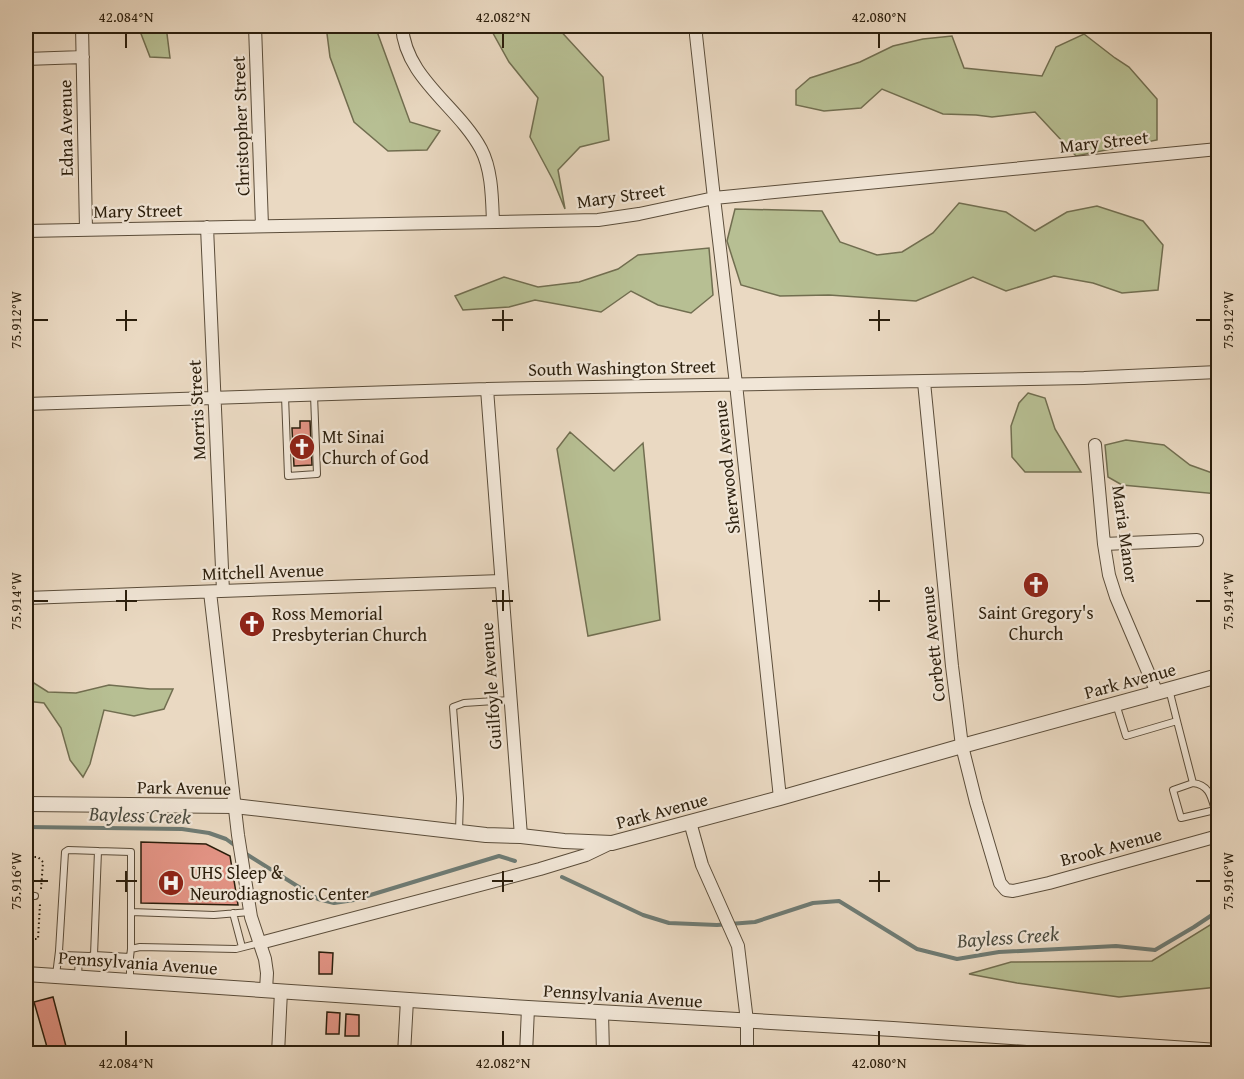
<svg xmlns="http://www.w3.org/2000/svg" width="1244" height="1079" viewBox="0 0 1244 1079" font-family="'Gentium Book Plus',serif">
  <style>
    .green { fill: #b7bf93; stroke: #716e50; stroke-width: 1.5 }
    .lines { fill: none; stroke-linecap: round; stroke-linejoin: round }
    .stream { stroke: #6e7b74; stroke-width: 4 }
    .building { fill: #e29384; stroke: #2b1e0c; stroke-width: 1.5 }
    .service-casing { stroke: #5b4d3a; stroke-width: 8 }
    .minor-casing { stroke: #5b4d3a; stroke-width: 14 }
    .tertiary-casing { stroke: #5b4d3a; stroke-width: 16 }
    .path { stroke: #2b1e0c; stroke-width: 2; stroke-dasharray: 1.5 3; stroke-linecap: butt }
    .service { stroke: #f1e6d7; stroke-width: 6 }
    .minor { stroke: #f1e6d7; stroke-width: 12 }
    .tertiary { stroke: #f1e6d7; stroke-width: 14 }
    .ticks { fill: none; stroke: #2b1e0c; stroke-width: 2 }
    .labels { text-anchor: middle; stroke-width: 4.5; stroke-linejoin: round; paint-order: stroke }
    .street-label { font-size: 18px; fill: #2b1e0c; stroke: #f1e6d7 }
    .poi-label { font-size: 18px; fill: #2b1e0c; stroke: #f1e6d7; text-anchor: start }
    .water-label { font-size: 20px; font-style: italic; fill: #4c4c40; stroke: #f1e6d7 }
    .neatline { fill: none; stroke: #2b1e0c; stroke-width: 2 }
    .ticks-label { font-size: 15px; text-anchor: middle; fill: #2b1e0c }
  </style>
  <rect width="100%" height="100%" fill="#ead9c2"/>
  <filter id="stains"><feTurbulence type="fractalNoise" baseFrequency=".00333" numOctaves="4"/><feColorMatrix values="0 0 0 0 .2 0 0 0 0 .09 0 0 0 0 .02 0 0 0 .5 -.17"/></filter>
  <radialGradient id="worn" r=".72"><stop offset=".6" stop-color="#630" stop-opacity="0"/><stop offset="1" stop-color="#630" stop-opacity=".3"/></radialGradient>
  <path class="green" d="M138,26H166L170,58L150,57Z
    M326,26H375L410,122L440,131L427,150L388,151L354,122L330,57Z
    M489,26H556L603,77L609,140L580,147L558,170L565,209L553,180L530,137L538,98L509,62Z
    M1084,34L1115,58L1129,67L1157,99V140L1076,156L1035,112L992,117L976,115L943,114L882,89L861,108L824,111L796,105V90L810,78L860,62L893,46L923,39L952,36L964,68L1042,76L1056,47Z
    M959,203L1006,212L1035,231L1067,212L1097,206L1143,221L1163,245L1158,290L1122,293L1093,283L1054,276L1006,291L973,277L916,301L829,295L780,296L741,285L727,241L735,209L822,211L840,242L877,255L902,252L933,233Z
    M709,248L713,295L691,313L658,305L631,291L601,312L535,300L509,307L463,310L455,296L504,277L538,287L579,282L618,269L638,255Z
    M1028,393L1045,398L1055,429L1081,472H1025L1012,457L1011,426L1019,403Z
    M570,432L614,471L643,443L660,620L588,636L557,449Z
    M1126,440L1164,445L1190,465L1218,475V494L1122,485L1108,477L1105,445Z
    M26,678L48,692L76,693L109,685L150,689H173L164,709L134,716L104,710L90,764L83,777L70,760L61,728L44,703L26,701Z
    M1218,920V987L1119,997L1017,983L969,974L1011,962L1152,961Z"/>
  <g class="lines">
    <path class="stream" d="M26,827L182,829L209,833L226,839L237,847
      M243,852L318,899L334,903L354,900L499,856L515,861
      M562,877L643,915L669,923L717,925L755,922L813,903L839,901L917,949L957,959L999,952L1116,946L1155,950L1194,927L1218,911"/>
  </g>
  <path class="building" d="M300,421H310L312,465L294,466L292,428H300Z
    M141,842L206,844L230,856L238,905L141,903Z
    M319,952L333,953L332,974H319Z
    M53,997L68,1054H49L34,1002Z
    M327,1012L340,1013L339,1034H326Z
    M346,1014L359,1015V1036H345Z"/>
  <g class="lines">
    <g class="service-casing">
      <path id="service" d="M285,396L288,476L317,474L314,395
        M1116,704L1126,736L1177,721L1169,689
        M1177,721L1193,783
        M1193,783C1209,785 1211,796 1215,810L1181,818L1173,790Z
        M459,831L460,798L453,707L464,703L510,700
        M98,851L68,850L65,852L59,951L63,955L90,956L94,955L98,851L131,852V949
        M26,895L35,896
        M131,912L214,915L250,912
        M233,913L242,947
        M94,955L130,957
        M56,975L59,951
        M78,976L79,956
        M130,980V957L131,949L140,947L236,949L259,943"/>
    </g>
    <g class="minor-casing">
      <path id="minor" d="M82,26L86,230
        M255,26L262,226
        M402,26C405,78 458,106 481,149C492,170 492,198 493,222
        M697,26L696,35L714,198L736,384L780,798
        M26,59L83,57
        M207,227L223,591
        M26,231L598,220L639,214L714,198L1218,149
        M924,382L952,666L962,746L976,802L1000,883L1006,890L1013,891L1049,883L1218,836
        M487,389L521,836
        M26,404L487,389L1084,378L1218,372
        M1095,445L1104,544L1109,575L1116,597L1157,693
        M1104,544L1197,540
        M210,592L238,835L251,917L265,959L267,973L266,990
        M26,598L501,581
        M690,822L702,865L738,946L747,1021V1054
        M260,943L540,869L586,855L611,843
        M602,1013L603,1054
        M278,1054L281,991
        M404,1054L407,1000
        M526,1054L528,1008"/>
    </g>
    <g class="tertiary-casing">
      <path id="tertiary" d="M26,804L234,806L486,835L521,836L564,841L612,843L780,798L962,746L1218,676
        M26,974L528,1008L893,1029L1218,1051"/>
    </g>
    <path class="path" d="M27,816L26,857H38L43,862L41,889
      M26,939H38L40,904"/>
    <use href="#service" class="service"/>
    <use href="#minor" class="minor"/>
    <use href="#tertiary" class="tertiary"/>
  </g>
  <path class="ticks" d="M126,33V48M503,33V48M879,33V48M126,310V331M503,310V331M879,310V331M33,320H48M116,320H137M492,320H513M869,320H890M1196,320H1211M126,590V611M503,590V611M879,590V611M33,601H48M116,601H137M492,601H513M869,601H890M1196,601H1211M126,871V892M503,871V892M879,871V892M33,881H48M116,881H137M492,881H513M869,881H890M1196,881H1211M126,1031V1046M503,1031V1046M879,1031V1046"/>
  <defs>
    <g id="church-disc" transform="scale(1.35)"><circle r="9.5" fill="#8f2418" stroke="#f1e6d7"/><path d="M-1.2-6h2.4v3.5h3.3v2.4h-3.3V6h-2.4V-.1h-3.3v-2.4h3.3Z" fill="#fff"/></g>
    <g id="hospital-disc" transform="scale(1.35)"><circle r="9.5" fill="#8f2418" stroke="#f1e6d7"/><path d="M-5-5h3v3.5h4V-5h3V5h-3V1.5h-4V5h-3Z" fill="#fff"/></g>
  </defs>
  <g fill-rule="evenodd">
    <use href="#church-disc" x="302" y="447"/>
    <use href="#church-disc" x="1036" y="585"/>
    <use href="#church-disc" x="252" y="624"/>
    <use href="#hospital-disc" x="171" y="883"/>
  </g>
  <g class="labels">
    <g class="street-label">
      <text transform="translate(241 126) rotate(-92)" y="6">Christopher Street</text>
      <text transform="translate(66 128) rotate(-91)" y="6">Edna Avenue</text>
      <text transform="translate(1104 142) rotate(-6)" y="6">Mary Street</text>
      <text transform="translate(621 196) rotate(-8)" y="6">Mary Street</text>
      <text transform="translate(138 211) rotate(-1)" y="6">Mary Street</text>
      <text transform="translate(622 368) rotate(-1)" y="6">South Washington Street</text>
      <text transform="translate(197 410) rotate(-93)" y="6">Morris Street</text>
      <text transform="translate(727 467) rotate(-96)" y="6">Sherwood Avenue</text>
      <text transform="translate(1125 534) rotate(82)" y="6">Maria Manor</text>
      <text transform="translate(263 572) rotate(-2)" y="6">Mitchell Avenue</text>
      <text transform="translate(933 644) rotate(-96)" y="6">Corbett Avenue</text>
      <text transform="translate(1130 681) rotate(-15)" y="6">Park Avenue</text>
      <text transform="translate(491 686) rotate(-94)" y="6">Guilfoyle Avenue</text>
      <text transform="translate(184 788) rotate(1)" y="6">Park Avenue</text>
      <text transform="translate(662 811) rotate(-15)" y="6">Park Avenue</text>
      <text transform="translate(1111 847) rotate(-15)" y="6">Brook Avenue</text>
      <text transform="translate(138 963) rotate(4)" y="6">Pennsylvania Avenue</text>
      <text transform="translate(623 996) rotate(4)" y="6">Pennsylvania Avenue</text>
    </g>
    <g class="poi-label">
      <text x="322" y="443">Mt Sinai<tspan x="322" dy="21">Church of God</tspan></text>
      <text x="1036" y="619" text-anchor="middle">Saint Gregory's<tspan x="1036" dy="21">Church</tspan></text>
      <text x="272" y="620">Ross Memorial<tspan x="272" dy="21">Presbyterian Church</tspan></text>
      <text x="190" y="879">UHS Sleep &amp;<tspan x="190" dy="21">Neurodiagnostic Center</tspan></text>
    </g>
    <g class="water-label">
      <text transform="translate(140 815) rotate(2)" y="7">Bayless Creek</text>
      <text transform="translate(1008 937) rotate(-4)" y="7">Bayless Creek</text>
    </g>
  </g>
  <rect width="1244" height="1079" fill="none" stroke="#ead9c2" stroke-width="66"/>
  <rect x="33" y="33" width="1178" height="1013" class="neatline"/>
  <g class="ticks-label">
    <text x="126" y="22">42.084°N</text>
    <text x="503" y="22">42.082°N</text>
    <text x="879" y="22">42.080°N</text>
    <text transform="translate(1228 320) rotate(-90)" y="5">75.912°W</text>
    <text transform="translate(16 320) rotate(-90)" y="5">75.912°W</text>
    <text transform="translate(1228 601) rotate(-90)" y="5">75.914°W</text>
    <text transform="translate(16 601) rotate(-90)" y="5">75.914°W</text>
    <text transform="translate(1228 881) rotate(-90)" y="5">75.916°W</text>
    <text transform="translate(16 881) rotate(-90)" y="5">75.916°W</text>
    <text x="126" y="1068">42.084°N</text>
    <text x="503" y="1068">42.082°N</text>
    <text x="879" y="1068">42.080°N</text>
  </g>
  <rect width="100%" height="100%" filter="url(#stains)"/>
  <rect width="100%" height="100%" fill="url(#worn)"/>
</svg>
